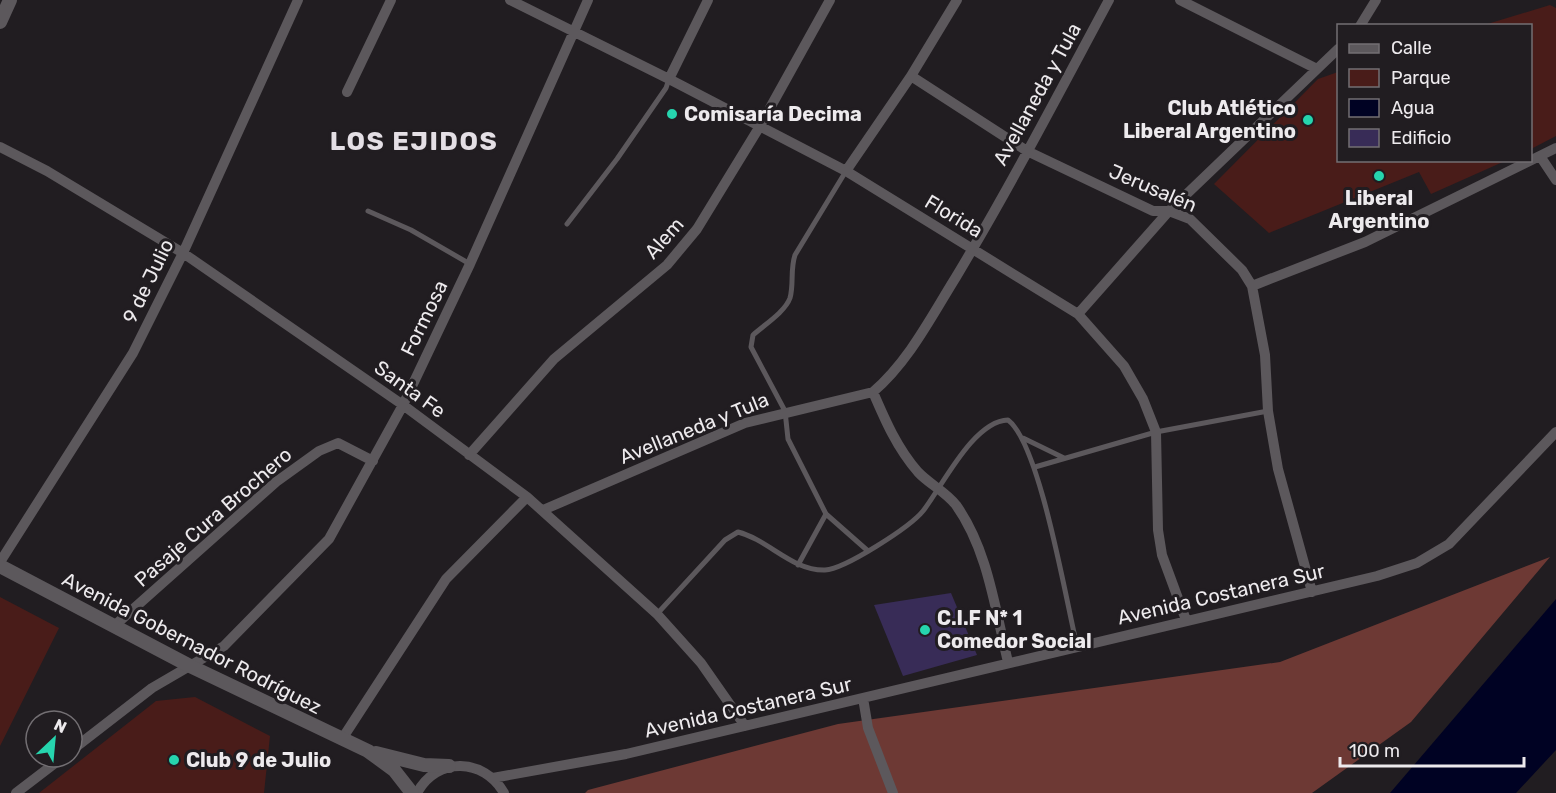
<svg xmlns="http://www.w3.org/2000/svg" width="1556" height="793" viewBox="0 0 1556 793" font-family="Rubik,sans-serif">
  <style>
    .green { fill: #491c19 }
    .forest { fill: #6d3934 }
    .water { fill: #000223 }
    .building { fill: #382c57 }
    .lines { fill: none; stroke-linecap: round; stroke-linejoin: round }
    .service { stroke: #5c585c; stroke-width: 5 }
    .minor { stroke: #5c585c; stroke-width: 10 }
    .tertiary { stroke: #5c585c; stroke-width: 14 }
    .poi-dot { fill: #26d5ae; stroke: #211d21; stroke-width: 2 }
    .labels { text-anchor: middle; stroke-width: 6; stroke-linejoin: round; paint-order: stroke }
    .street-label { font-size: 20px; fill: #edeaed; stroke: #211d21 }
    .poi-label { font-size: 20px; font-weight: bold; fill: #edeaed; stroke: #211d21; text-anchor: start }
    .district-label { font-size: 26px; font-weight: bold; letter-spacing: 1.5px; fill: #e4dfe5; stroke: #211d21 }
  </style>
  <rect width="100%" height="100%" fill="#211d21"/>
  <path class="green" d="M1550,5L1556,8V136L1531,149L1530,26L1484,25Z
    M1338,72V160L1505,161L1431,194L1419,172L1269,233L1214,184L1318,79Z
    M0,597L59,628L0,746Z
    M195,697L270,736L264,793H39L156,701Z"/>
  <path class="forest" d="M1550,557L1411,722L1312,793H585L588,790L838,724L1280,662Z"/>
  <path class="water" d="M1556,599V750L1516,793H1390Z"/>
  <path class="building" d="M951,593L977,655L903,676L874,605Z"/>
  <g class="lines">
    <path class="service" d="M846,171L795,255C790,270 794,284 790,298C785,312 764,325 753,335L751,347L785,411L788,439L826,514L868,551
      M368,211L411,230L470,264
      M567,224L617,159L666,88L669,79
      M1023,438L1064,458
      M1035,467L1156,432L1268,411
      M798,565L826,514
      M657,614L725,540L738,532C769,540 792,571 825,570C845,569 910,527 923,511C942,487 973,421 1008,420C1040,444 1066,601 1077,646"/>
    <path class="minor" d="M510,0L669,79L846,171L1078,314L1124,366L1143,399L1156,432L1158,530L1162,555L1186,620
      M1180,0L1317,69
      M1360,26L1376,0
      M911,76L1027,151L1153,211H1169L1190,219L1242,270L1252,286L1265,355L1268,411L1278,469L1312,592
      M669,79L708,0
      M347,92L391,0
      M0,147L47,171L183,253L403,405L527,497L657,614L701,663L745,726
      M1540,156L1556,180
      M846,171L911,76L957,0
      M1252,286L1365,242L1556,148
      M1078,314L1169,211L1338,49
      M873,392C885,420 897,448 918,472C929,484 945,491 956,505C988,550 995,609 1008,662
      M469,455L554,359L667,265L697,229L760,126L830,0
      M543,510L745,423L873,392C909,361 931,317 956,277C1010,187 1059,93 1109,0
      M0,562L133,353L183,253L298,0
      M113,627L276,482L319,451L338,443L373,461
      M863,698L868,728L893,793
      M342,739L446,579L527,497
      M72,750L152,688L224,646L329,539L403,405L470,264L588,0
      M493,778L626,754L1377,576L1417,563L1449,544L1556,432
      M16,793L63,757
      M417,793C437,756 484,758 504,793"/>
    <path class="tertiary" d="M0,22L10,0
      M0,566L190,666L368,751L394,770L412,793
      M376,753L424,765L449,766"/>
  </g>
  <g class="poi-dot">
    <circle cx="672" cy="114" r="6"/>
    <circle cx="1308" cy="120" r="6"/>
    <circle cx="1379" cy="176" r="6"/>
    <circle cx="925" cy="630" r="6"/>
    <circle cx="174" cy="760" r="6"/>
  </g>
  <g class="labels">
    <g class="street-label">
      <text transform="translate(1037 94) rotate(-61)" y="7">Avellaneda y Tula</text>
      <text transform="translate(1153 188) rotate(23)" y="7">Jerusalén</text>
      <text transform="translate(954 216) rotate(31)" y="7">Florida</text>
      <text transform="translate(664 238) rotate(-48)" y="7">Alem</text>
      <text transform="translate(148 281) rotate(-64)" y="7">9 de Julio</text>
      <text transform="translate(424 318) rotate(-64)" y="7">Formosa</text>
      <text transform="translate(410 389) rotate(36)" y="7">Santa Fe</text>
      <text transform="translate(694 428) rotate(-22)" y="7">Avellaneda y Tula</text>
      <text transform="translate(213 517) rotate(-41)" y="7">Pasaje Cura Brochero</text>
      <text transform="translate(1221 594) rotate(-13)" y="7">Avenida Costanera Sur</text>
      <text transform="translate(192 643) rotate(27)" y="7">Avenida Gobernador Rodríguez</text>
      <text transform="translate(748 707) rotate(-13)" y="7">Avenida Costanera Sur</text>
    </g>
    <g class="poi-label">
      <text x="1296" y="115" text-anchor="end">Club Atlético<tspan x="1296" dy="23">Liberal Argentino</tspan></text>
      <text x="684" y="121">Comisaría Decima</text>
      <text x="1379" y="205" text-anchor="middle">Liberal<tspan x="1379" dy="23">Argentino</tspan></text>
      <text x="937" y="625">C.I.F N* 1<tspan x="937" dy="23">Comedor Social</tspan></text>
      <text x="186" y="767">Club 9 de Julio</text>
    </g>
    <g class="district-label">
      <text x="414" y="150">LOS EJIDOS</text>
    </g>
  </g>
  <rect x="1337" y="24" width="195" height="138" fill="#211d21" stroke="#736f73" stroke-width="1.5"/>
  <rect x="1349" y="44" width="30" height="9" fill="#5c585c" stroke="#736f73" stroke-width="1.5"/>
  <text x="1391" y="54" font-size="18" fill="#edeaed">Calle</text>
  <rect x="1349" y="69" width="30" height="18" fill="#491c19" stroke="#736f73" stroke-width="1.5"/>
  <text x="1391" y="84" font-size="18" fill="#edeaed">Parque</text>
  <rect x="1349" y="99" width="30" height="18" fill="#000223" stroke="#736f73" stroke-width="1.5"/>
  <text x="1391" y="114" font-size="18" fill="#edeaed">Agua</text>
  <rect x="1349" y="129" width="30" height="18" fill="#382c57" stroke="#736f73" stroke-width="1.5"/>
  <text x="1391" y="144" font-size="18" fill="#edeaed">Edificio</text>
  <g transform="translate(54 739) rotate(26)"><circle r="28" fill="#211d21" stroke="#736f73" stroke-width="1.5"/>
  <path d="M0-4.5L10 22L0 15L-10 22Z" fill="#26d5ae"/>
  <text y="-9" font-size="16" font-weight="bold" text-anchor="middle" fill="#edeaed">N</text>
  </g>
  <path d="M1340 757v9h184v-9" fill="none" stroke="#edeaed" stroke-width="3"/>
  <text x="1349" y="757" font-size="18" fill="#edeaed" stroke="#211d21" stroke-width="4.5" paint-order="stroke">100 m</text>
</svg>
